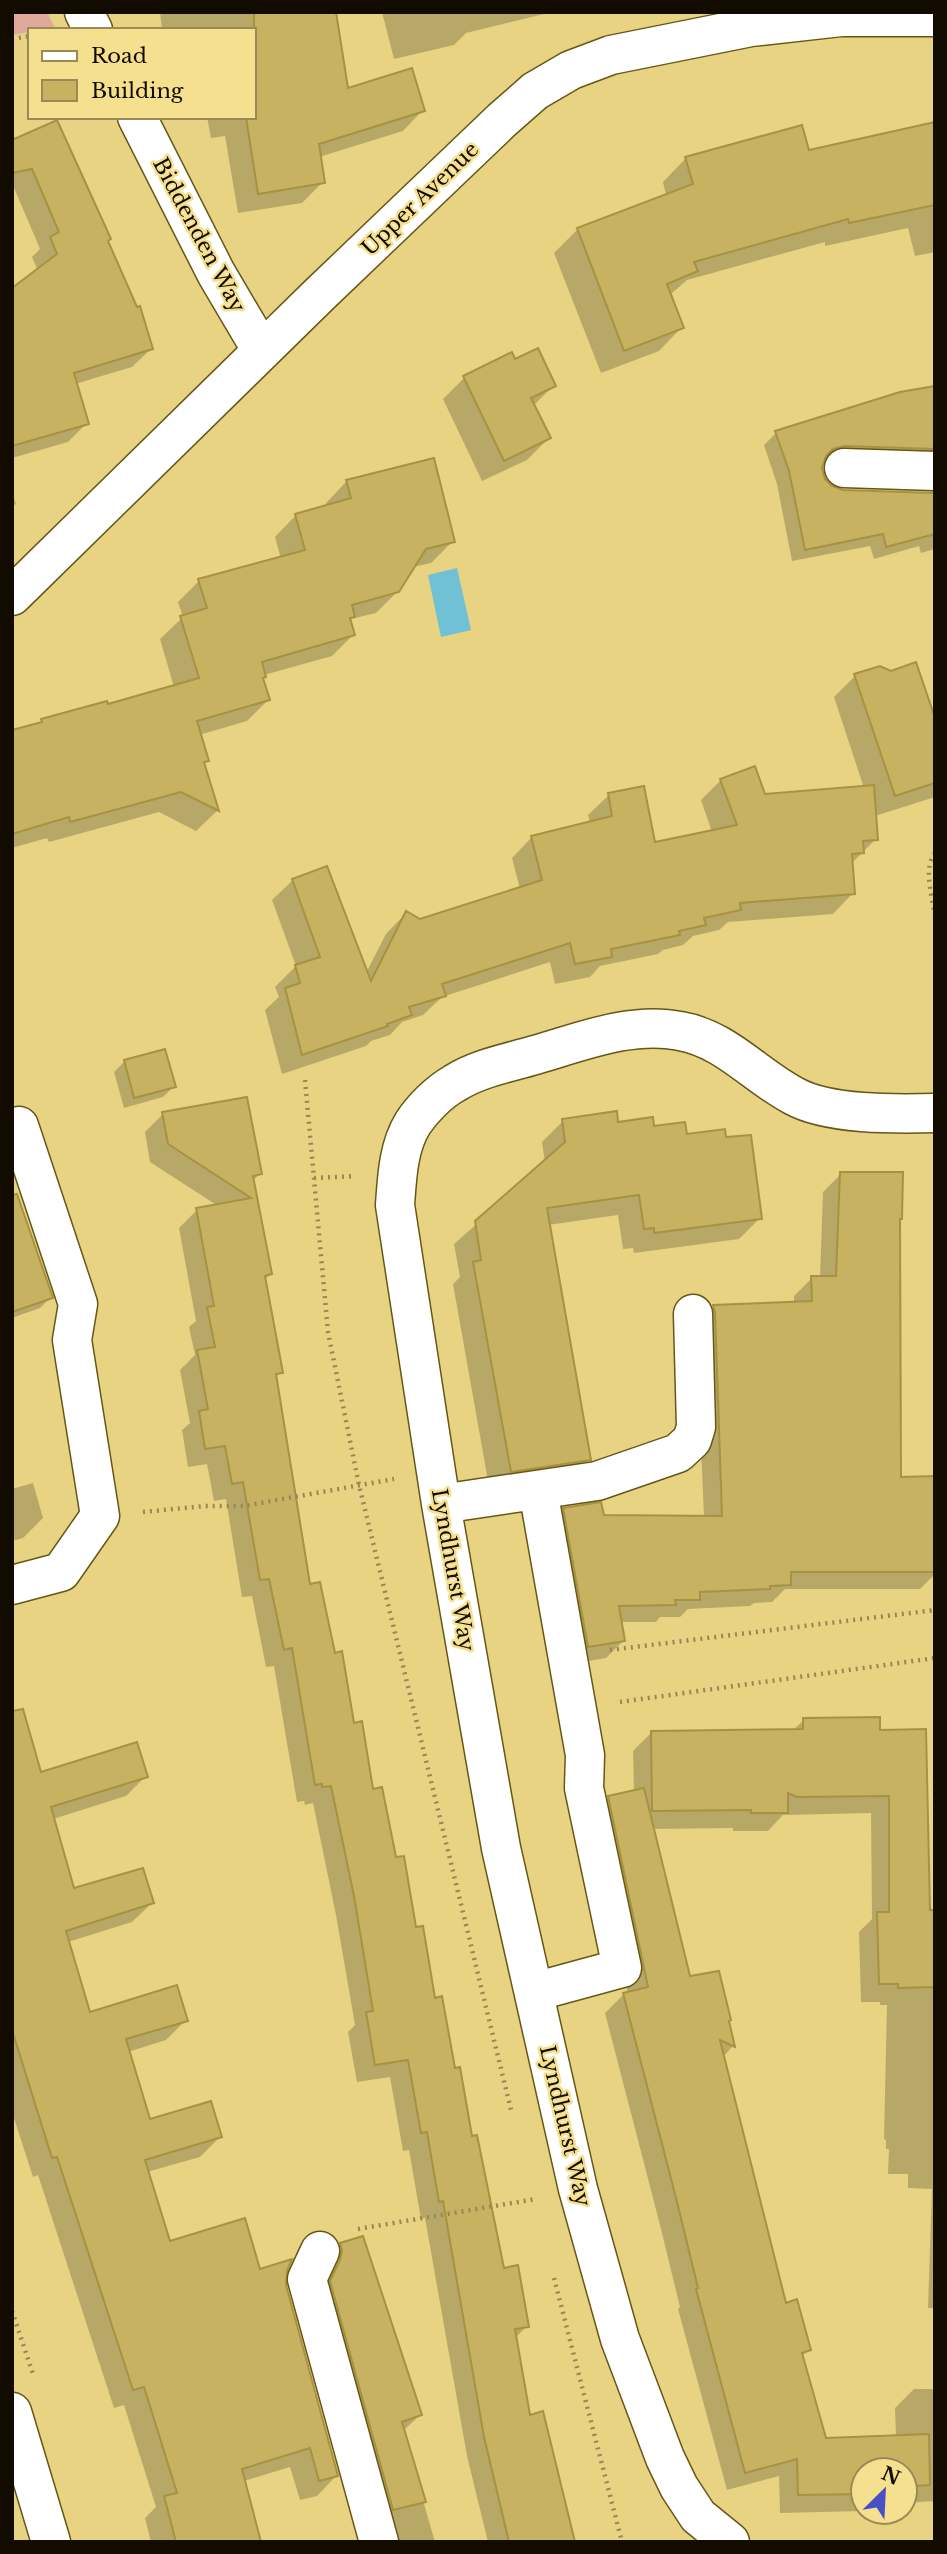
<svg xmlns="http://www.w3.org/2000/svg" width="947" height="2554" viewBox="0 0 947 2554" font-family="'Libre Baskerville',serif">
  <style>
    .green { fill: #dfaa9c }
    .water { fill: #70c1d5 }
    .shadow { fill: #0003 }
    .building { fill: #c7b262; stroke: #a69241; stroke-width: 2 }
    .lines { fill: none; stroke-linecap: round; stroke-linejoin: round }
    .minor-casing { stroke: #665717; stroke-width: 41 }
    .path { stroke: #978851; stroke-width: 4.5; stroke-dasharray: 2 5; stroke-linecap: butt }
    .minor { stroke: #fff; stroke-width: 38 }
    .labels { text-anchor: middle; stroke-width: 5; stroke-linejoin: round; paint-order: stroke }
    .street-label { font-size: 21px; fill: #120c00; stroke: #f5e08f }
  </style>
  <rect width="100%" height="100%" fill="#e7d382"/>
  <path class="green" d="M12,12H47L55,28L30,30V32L12,35Z"/>
  <path class="water" d="M457,568L471,630L441,637L428,575Z"/>
  <path class="shadow" d="M160,12H282L347,91L423,110L403,131L319,157L323,182L302,203L238,213L225,136L211,138L207,117H254V30H162Z
    M382,12H552L466,33L454,45L394,59Z
    M935,124V252L915,256L908,228L825,246V242L687,280L670,295L682,327L659,351L601,373L554,253L578,229L666,195L663,182L686,158L807,152Z
    M12,146L106,242L151,349L132,367L75,384L87,423L68,442L12,458V392L38,271L32,257L40,249L12,183Z
    M514,361L554,385L533,406L549,438L527,460L482,481L443,399L465,377Z
    M935,394V465L830,458L823,460L820,468L824,480L831,488L842,491L935,495V549L921,553L919,546L874,559L870,546L792,561L777,484L764,445L776,433Z
    M347,481L453,541L431,563L413,567L398,591L376,613L351,619L353,635L332,656L264,675L262,679L268,700L247,721L199,735L207,761L203,765L217,811L196,831L159,812L49,842L47,838L12,848V732L39,724L42,721L107,706L174,687L160,639L183,617L178,602L199,581L281,559L275,537L296,515L327,506L326,503Z
    M12,492L16,504L12,507Z
    M855,676L930,709L935,708V797L875,816L876,839L851,864L853,893L833,914L728,922L719,930L693,936L683,945L663,950L658,954L600,966L590,977L555,984L550,962L442,997L423,1015L402,1022L390,1035L371,1041L366,1046L282,1074L265,1010L279,997L275,987L296,966L272,900L293,880L366,973L386,934L406,913L420,921L520,889L512,858L532,837L590,823L588,815L609,795L654,844L712,832L701,800L721,780L764,796L864,788L834,697Z
    M125,1061L174,1086L163,1097L124,1108L114,1072Z
    M163,1114L260,1174L252,1181L270,1274L264,1280L281,1372L275,1378L308,1586L334,1655L372,1791L415,1929L453,2070L503,2270L527,2326L514,2339L528,2417L575,2542H488L467,2456L425,2218L421,2219L409,2150L403,2151L390,2077L357,2082L348,2032L355,2025L336,1915L313,1803L305,1805L304,1801L297,1802L274,1666L266,1667L252,1596L242,1597L226,1499L214,1501L207,1464L188,1467L182,1430L190,1423L180,1370L195,1355L189,1327L196,1321L179,1228L197,1210L218,1206L150,1162L145,1132Z
    M563,1121L652,1128L685,1136L760,1218L739,1239L634,1253L633,1248L623,1249L618,1215L548,1225L589,1459L568,1480L490,1492L453,1284L460,1277L454,1244L545,1163L542,1142Z
    M841,1174L898,1221L899,1478H934L935,1574L920,1589H785L772,1602L754,1603L750,1606L688,1609L680,1617H660L656,1622H620L624,1640L606,1658L571,1664L546,1528L564,1510L602,1517H704L696,1325L713,1307L794,1304V1296L812,1278H820L823,1192Z
    M12,1189L51,1297L40,1308L12,1318Z
    M33,1483L43,1518L23,1538L12,1541V1489Z
    M804,1720L878,1732L928,1912H935V2308H928L932,2189L908,2188V2174H888L889,2149H886V2140L884,2139L887,2005H880V2002H861L859,1932L872,1919L871,1813L783,1815L768,1831H733V1828L652,1829L689,1978L727,2022L733,2046L723,2057L785,2305L809,2350L801,2357L825,2440L896,2437L895,2408L914,2389H935V2501L905,2503V2470H863V2511L780,2513L779,2476L727,2490L678,2309L680,2307L659,2221L605,2013L623,1995L628,1994L590,1816L609,1797L634,1792L633,1751L652,1732L793,1730Z
    M12,1725L29,1778L146,1776L126,1796L53,1819L73,1890L152,1903L132,1922L68,1942L89,2014L186,2020L166,2040L128,2052L149,2121L220,2137L200,2157L147,2172L169,2243L259,2271L285,2270L284,2285L336,2476L317,2496L300,2500L290,2467L244,2481L259,2542H151L145,2518L156,2507L124,2405L114,2408L38,2175L33,2177L12,2112Z
    M341,2245L420,2415L403,2431L435,2542H377L321,2265Z"/>
  <path class="building" d="M254,12H336L348,88L412,68L425,111L319,144L325,183L258,194L246,117H254Z
    M57,120L111,239L108,241L137,307L140,306L153,349L74,373L89,424L12,446V288L57,254L50,237L59,232L32,169L12,173V140Z
    M935,122V205L849,223L848,219L694,262L698,271L667,284L684,328L624,351L577,228L693,184L685,157L802,125L809,150Z
    M538,348L556,386L531,398L551,438L504,461L463,376L512,352L515,359Z
    M935,386V449L844,446L833,449L826,456L822,468L825,479L832,486L843,490L935,493V534L886,547L883,534L805,550L789,471L775,431L900,392Z
    M434,458L455,542L426,549L399,592L352,605L355,617L350,618L355,635L262,662L266,677L263,678L270,700L197,721L209,761L204,762L219,811L181,792L70,822L69,817L12,834V730L42,722L41,719L107,701L108,704L199,678L180,616L207,608L198,579L305,550L295,514L351,498L346,480Z
    M916,662L935,718V783L895,796L854,674L880,666L891,671Z
    M755,766L765,794L874,785L878,840L863,841L864,853L852,854L855,894L740,903L741,910L704,918L706,925L679,931L680,935L611,949L612,957L575,964L570,943L442,984L446,996L409,1007L412,1015L387,1024L388,1026L302,1055L285,988L300,983L295,965L320,957L292,879L327,866L371,981L406,911L420,919L542,880L531,836L612,816L608,793L644,786L655,842L737,825L720,779Z
    M165,1049L176,1087L134,1098L124,1060Z
    M247,1097L262,1174L253,1176L272,1274L265,1276L283,1373L276,1374L310,1584L320,1582L335,1653L342,1651L354,1723L362,1721L373,1789L382,1787L396,1857L404,1856L416,1927L423,1926L435,1998L442,1996L455,2068L460,2067L472,2136L477,2135L504,2268L518,2265L529,2327L515,2329L530,2415L543,2411L575,2542H509L484,2437L443,2201L439,2202L427,2132L421,2133L408,2060L375,2065L366,2012L373,2011L354,1896L331,1786L322,1787V1784L315,1785L292,1648L284,1650L269,1579L260,1580L243,1482L232,1484L225,1446L205,1449L199,1411L208,1409L197,1350L215,1347L207,1307L214,1306L196,1208L251,1198L168,1144L162,1112Z
    M617,1111L618,1122L653,1117L654,1126L685,1122L687,1134L725,1129L726,1137L751,1135L762,1219L654,1233V1228L644,1229L639,1195L547,1208L591,1460L511,1472L473,1262L481,1260L475,1221L565,1142L562,1119Z
    M840,1172H903L902,1219H900L901,1477L935,1476V1572H791V1585L770,1586V1589L700,1592V1600H675L676,1605L619,1606L625,1641L588,1647L563,1508L601,1502L604,1515L722,1516L715,1313L713,1305L812,1301L811,1276H836Z
    M17,1194L53,1298L12,1312V1195Z
    M23,1709L41,1772L137,1742L148,1777L51,1807L74,1888L143,1868L154,1903L66,1931L90,2012L177,1985L188,2021L126,2039L150,2119L211,2101L222,2137L145,2160L170,2241L245,2218L260,2269L292,2259L287,2271L286,2285L338,2476L319,2481L310,2448L242,2469L261,2542H176L164,2496L177,2493L144,2387L133,2390L57,2157L52,2158L12,2030V1711Z
    M880,1717V1730L926,1729L930,1910H935V1987L898,1988V1984H879L877,1912H889V1796L797,1797L788,1793V1813H751V1810L652,1811L651,1731L803,1729V1718Z
    M644,1788L690,1976L719,1971L731,2020L729,2021L735,2047L720,2040L786,2303L797,2299L811,2350L802,2353L826,2438L929,2434L930,2485L914,2486L915,2492H905V2470H863V2494L798,2495L797,2459L745,2473L696,2289L698,2288L677,2202L623,1993L648,1987L608,1796Z
    M363,2236L422,2415L402,2422L426,2502L393,2510L330,2281L340,2260L342,2250L340,2243Z"/>
  <g class="lines">
    <g class="minor-casing">
      <path id="minor" d="M84,12L93,30
        M137,117L216,273L262,351
        M844,468L935,471
        M12,596L320,294L502,120L535,91L571,70L611,55L751,27L841,17H935
        M441,1504L597,1481L678,1453L692,1440L696,1427L693,1314
        M12,1585L61,1572L100,1516L72,1340L78,1304L19,1126
        M534,1992L622,1968L584,1788L585,1755L538,1490
        M320,2251L307,2279L379,2542
        M12,2412L51,2542
        M730,2542L698,2516L679,2487L665,2458L620,2339L578,2189L501,1848L441,1504L395,1205C397,1178 398,1147 413,1123C423,1108 439,1092 455,1083C479,1068 508,1063 535,1055C581,1042 631,1021 680,1031C726,1039 754,1075 794,1096C828,1115 895,1114 935,1113"/>
    </g>
    <path class="path" d="M12,39L30,36
      M935,853C923,868 932,897 935,915
      M305,1080L328,1332L359,1485L512,2114
      M314,1178L356,1176
      M143,1512L205,1506H244L394,1479
      M610,1650L935,1610
      M620,1702L935,1658
      M358,2229L536,2199
      M554,2278L622,2542
      M12,2311L33,2374"/>
    <use href="#minor" class="minor"/>
  </g>
  <g class="labels">
    <g class="street-label">
      <text transform="translate(420 199) rotate(-44)" y="7">Upper Avenue</text>
      <text transform="translate(199 235) rotate(62)" y="7">Biddenden Way</text>
      <text transform="translate(453 1570) rotate(80)" y="7">Lyndhurst Way</text>
      <text transform="translate(565 2126) rotate(77)" y="7">Lyndhurst Way</text>
    </g>
  </g>
  <rect width="947" height="2554" fill="none" stroke="#120c00" stroke-width="28"/>
  <rect x="28" y="28" width="228" height="91" fill="#f5e08f" stroke="#9a8b56" stroke-width="2"/>
  <rect x="42" y="51" width="35" height="10" fill="#ffffff" stroke="#9a8b56" stroke-width="2"/>
  <text x="91" y="63" font-size="21" fill="#120c00">Road</text>
  <rect x="42" y="80" width="35" height="21" fill="#c7b262" stroke="#9a8b56" stroke-width="2"/>
  <text x="91" y="98" font-size="21" fill="#120c00">Building</text>
  <g transform="translate(884 2491) rotate(24)"><circle r="33" fill="#f5e08f" stroke="#9a8b56" stroke-width="2"/>
  <path d="M0-5L12 26L0 18L-12 26Z" fill="#494fc5"/>
  <text y="-10" font-size="19" font-weight="bold" text-anchor="middle" fill="#120c00">N</text>
  </g>
</svg>
